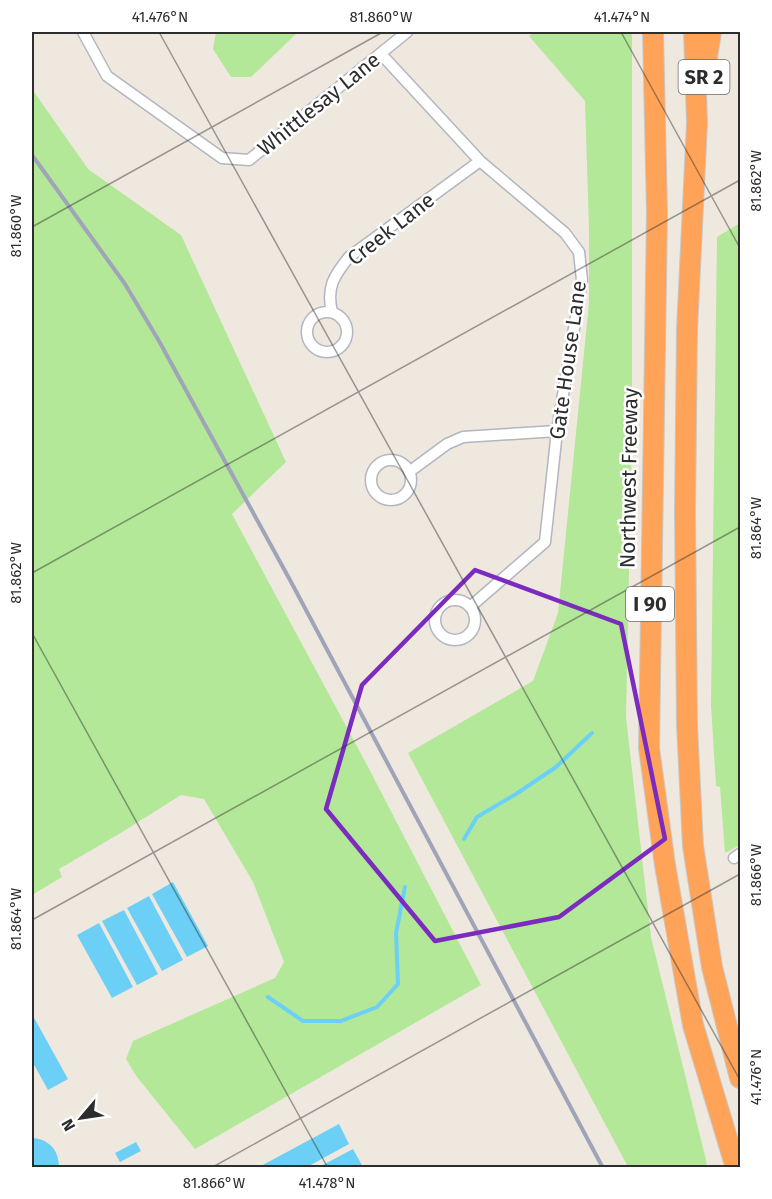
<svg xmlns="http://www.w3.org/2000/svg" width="772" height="1199" viewBox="0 0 772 1199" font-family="'Fira Sans',sans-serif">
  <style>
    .green { fill: #b3e898 }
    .water { fill: #6cd0f6 }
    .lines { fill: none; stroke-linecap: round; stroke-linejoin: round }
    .stream { stroke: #6cd0f6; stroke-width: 4 }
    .street-casing { stroke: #b3b5c1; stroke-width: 13 }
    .highway-casing { stroke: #c8c8c8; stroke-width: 22 }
    .street { stroke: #fff; stroke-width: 10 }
    .highway { stroke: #ffa359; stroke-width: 20 }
    .rail { stroke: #a0a4b8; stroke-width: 4 }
    .marked { fill: none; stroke: #7b2cbf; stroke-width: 4.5; stroke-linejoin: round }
    .ticks { fill: none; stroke: #2d2d2d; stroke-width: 1.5; stroke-opacity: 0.45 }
    .labels { text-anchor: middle; stroke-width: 5; stroke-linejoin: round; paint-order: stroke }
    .shield { fill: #fff; stroke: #6c6c6c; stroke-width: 1.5 }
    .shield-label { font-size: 20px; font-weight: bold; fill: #2d2d2d }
    .street-label { font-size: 21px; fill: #2d2d2d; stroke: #fff }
    .neatline { fill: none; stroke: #2d2d2d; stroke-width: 2 }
    .ticks-label { font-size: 15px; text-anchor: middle; fill: #2d2d2d }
  </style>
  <rect width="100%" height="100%" fill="#efe8df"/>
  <path class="green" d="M216,32H298L251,77H231L213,49Z
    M534,32H632V427L626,717L651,937L707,1164L700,1167H628L408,753L533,681L558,613L589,303V230L585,101L529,36Z
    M32,89L88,169L181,235L286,462L232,514L367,765L481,985L195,1149L137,1077L126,1059L133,1041L275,978L284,962L253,882L204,799L181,795L119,834L59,869L62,877L32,895Z
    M740,223V845L725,853L720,787L716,786L711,705L717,237Z"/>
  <path class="water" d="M173,882L208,946L187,957L152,894Z
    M149,896L183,960L162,971L127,908Z
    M124,910L158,974L137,985L102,921Z
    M99,923L133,987L112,998L77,935Z
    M32,1014L68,1079L48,1090L32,1061Z
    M339,1124L349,1144L307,1167H259Z
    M32,1138C49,1139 59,1150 59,1167H32Z
    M136,1142L141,1151L120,1162L115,1153Z
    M353,1149L363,1167H319Z"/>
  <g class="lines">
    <path class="stream" d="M464,839L477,817L516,794L556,767L592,733
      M268,997L303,1021H341L377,1007L398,984L396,933L405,887"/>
    <g class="street-casing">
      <path id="street" d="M83,32L107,76L222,158L249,160L407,32
        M381,54L480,161L565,233L579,252L582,280L557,431L545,542L470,607
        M332,312C326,287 334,276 349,257L480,161
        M307 332a20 20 0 1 1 40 0a20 20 0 1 1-40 0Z
        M371 480a20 20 0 1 1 40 0a20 20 0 1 1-40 0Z
        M409,472L447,444L463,437L557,431
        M435 620a20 20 0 1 1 40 0a20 20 0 1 1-40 0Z
        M734,858L740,854"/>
    </g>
    <g class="highway-casing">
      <path id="highway" d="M653,32L657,213L649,748L665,865L693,1025L736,1168
        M694,32L697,123L687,330L685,511L687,725L693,846L712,967L740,1078
        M705,70L711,32"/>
    </g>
    <use href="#street" class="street"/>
    <use href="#highway" class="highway"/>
    <path class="rail" d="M32,155L125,284L159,341L290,580L603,1168"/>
  </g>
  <path class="marked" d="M475,570L621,624L665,839L559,917L435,941L326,809L362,685Z"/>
  <path class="ticks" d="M159,32L740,1080M621,32L740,248M32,227L383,32M32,573L740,180M32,633L328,1168M32,920L740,527M211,1168L740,874"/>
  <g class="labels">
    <g class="shield">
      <rect x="678.5" y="60" width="51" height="34" rx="4.5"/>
      <rect x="626" y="587" width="48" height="34" rx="4.5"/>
    </g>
    <g class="shield-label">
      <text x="704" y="84">SR 2</text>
      <text x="650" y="611">I 90</text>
    </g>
    <g class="street-label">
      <text transform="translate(319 104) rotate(-39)" y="7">Whittlesay Lane</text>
      <text transform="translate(391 229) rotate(-38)" y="7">Creek Lane</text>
      <text transform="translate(568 360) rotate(-82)" y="7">Gate House Lane</text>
      <text transform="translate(629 478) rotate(-89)" y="7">Northwest Freeway</text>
    </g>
  </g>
  <rect width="772" height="1199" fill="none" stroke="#ffffff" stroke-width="66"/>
  <g transform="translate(81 1118) rotate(241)" stroke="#ffffff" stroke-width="4.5" paint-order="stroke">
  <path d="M0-4.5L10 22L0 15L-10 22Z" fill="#2d2d2d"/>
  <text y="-9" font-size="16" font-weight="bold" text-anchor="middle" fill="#2d2d2d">N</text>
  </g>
  <rect x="33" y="33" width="706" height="1133" class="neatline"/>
  <g class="ticks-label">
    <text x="160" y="22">41.476°N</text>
    <text x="381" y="22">81.860°W</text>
    <text x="622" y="22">41.474°N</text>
    <text transform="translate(756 181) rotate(-90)" y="5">81.862°W</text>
    <text transform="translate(16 226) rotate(-90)" y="5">81.860°W</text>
    <text transform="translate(756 528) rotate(-90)" y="5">81.864°W</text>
    <text transform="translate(16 573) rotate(-90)" y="5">81.862°W</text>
    <text transform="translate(756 875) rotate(-90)" y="5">81.866°W</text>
    <text transform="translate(16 919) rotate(-90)" y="5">81.864°W</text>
    <text transform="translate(756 1077) rotate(-90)" y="5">41.476°N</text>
    <text x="214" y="1188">81.866°W</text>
    <text x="327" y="1188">41.478°N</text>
  </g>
</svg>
